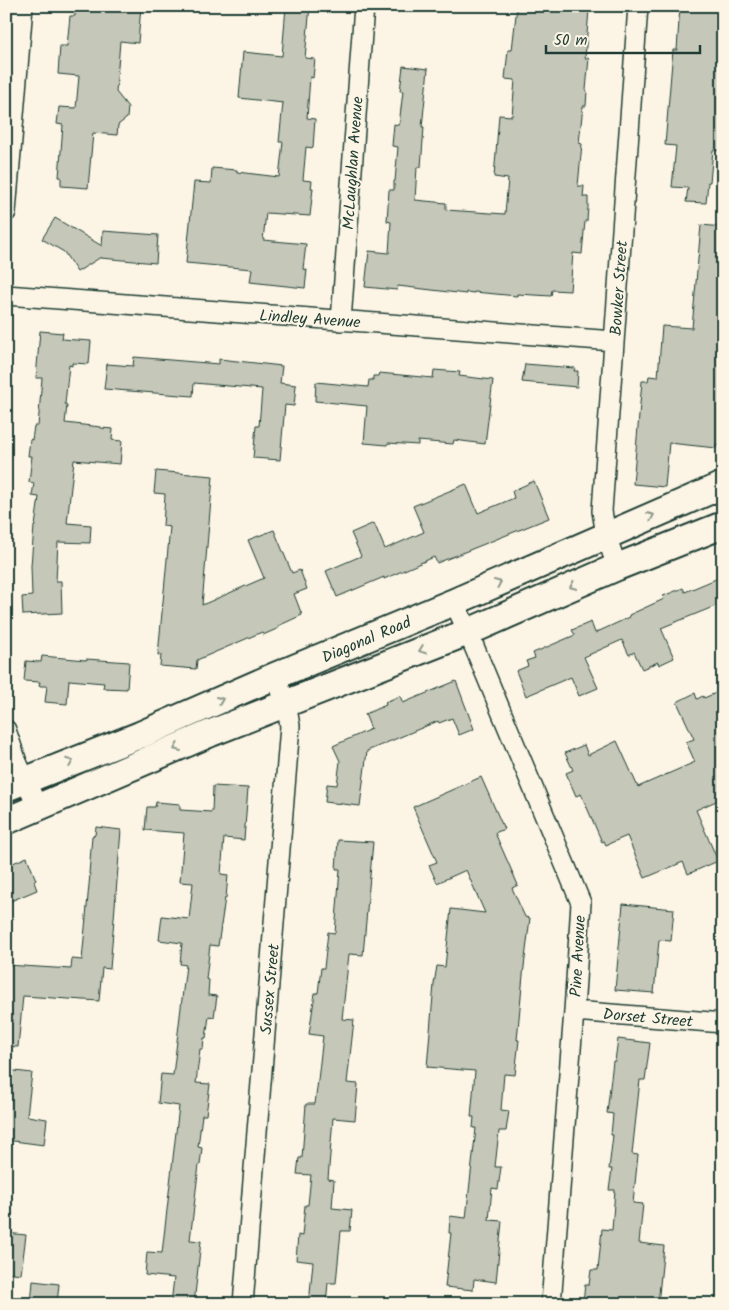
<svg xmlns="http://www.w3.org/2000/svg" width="729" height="1310" viewBox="0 0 729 1310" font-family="Kalam,sans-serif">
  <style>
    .building { fill: #c5c7b9; stroke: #1f3d34 }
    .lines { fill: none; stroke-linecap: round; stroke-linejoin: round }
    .street-casing { stroke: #1f3d34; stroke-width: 22 }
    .secondary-casing { stroke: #1f3d34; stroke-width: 30 }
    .street { stroke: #fcf5e5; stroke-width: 19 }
    .secondary { stroke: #fcf5e5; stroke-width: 26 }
    .oneway { stroke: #8e998c }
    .labels { text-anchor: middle; stroke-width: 4; stroke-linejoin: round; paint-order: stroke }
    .street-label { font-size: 16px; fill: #1f3d34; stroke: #fcf5e5 }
  </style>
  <rect width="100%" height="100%" fill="#fcf5e5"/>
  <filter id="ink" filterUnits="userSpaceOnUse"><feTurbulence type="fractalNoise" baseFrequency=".02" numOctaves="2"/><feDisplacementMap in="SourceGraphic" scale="10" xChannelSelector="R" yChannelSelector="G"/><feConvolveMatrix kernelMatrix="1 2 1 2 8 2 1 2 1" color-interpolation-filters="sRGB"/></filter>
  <g filter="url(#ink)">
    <path class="building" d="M76,6H141L138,43L120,41L116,92L128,107L127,118L118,125L117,135L93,133L88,188L61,186V177H59L63,125L57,124L59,107L76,108L79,76L58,74L60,46H67L70,16H75Z
      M286,6H310L305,58L315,59L313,78L310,77L307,118L315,119L313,148L306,147L303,180L312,181L311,188H313L310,216L266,213L263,240L306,244L303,269L307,270L305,288L250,282L252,269L186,263L194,182L211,183L212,168L237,170V172L279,177L283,142H279L283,103L239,98L243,52L282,56Z
      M517,6H551L589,10L585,58H589L586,90L587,91L586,106H583L579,143L582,144L578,186H584L583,197H588V207L587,221H585L582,254L573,253L570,291L552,290L551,296L517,294V296L474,292V293L466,292V294L398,286L397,290L365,287L369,251L389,253L391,222L387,221L389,190H394V181H395L398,147L392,146L394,124L399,125L403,91H400L403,66L428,69L422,127H424L421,167H417L415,200L446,203V210L505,214L508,179L494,177L499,115L512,116L515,80L505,79L508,50H512Z
      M680,6L723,7V151L713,150L710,182H708L706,203L686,202L688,188L672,187L676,146L665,145L673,50H677Z
      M55,218L102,246L103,231L158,235L156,263L101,258V257L77,272L64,252L42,239Z
      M701,225L723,227V445H716V448L669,443L665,487L633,484L642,381H648L649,376L658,377L662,326L692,328Z
      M40,331L63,333L62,339L91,341L89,364L72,363V366L69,365L65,404L67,405L65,423L101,427V428L113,429L112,440L122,441L120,464L74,460L67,523L91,525L90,543L58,542L56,581H61L62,613L23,615L22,597L32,596L31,566L34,526H35L39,497L32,496L34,483L29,482L32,456H28L30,439L32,440L34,426H38L42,378H36Z
      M134,357L219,364V359L282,366L280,383L296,385L294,406L285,405L280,460L253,458L256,426H259L262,389L194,383L193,396L104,389L107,364L133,366Z
      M525,364L575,368L574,371H578L577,387L522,382Z
      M434,370L460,372L459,376L493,380L485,444L454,440L453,444L418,441V445L388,443L387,445L364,443L367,406L315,401L316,382L368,387L369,380H373V376H378L379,373L433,378Z
      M156,471L213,476L202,605L264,578L248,540L274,530L292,573L300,570L307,589L294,594L302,615L278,626L279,628L263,635L262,632L197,660L196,669L160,666L161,655H158L170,527L163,526L165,494L154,493Z
      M534,481L549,518L437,563L434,557L384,579V577L337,597L326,571L361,556L351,533L374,523L385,549L424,532L413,506L466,484L478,513L514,498L512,491Z
      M723,576V603L661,628L674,658L659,665L658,662L642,669L634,652L629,655L622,640L584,657L598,688L579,696L571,677L526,696L516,671L528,666L526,661L535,658L533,653L575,635L572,630L591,622L595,633L630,617L629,615L664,599L663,596L683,588L685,592Z
      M42,656L86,660V659L129,662L127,689L103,688L104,683L69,680L67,704L45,702L47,686H39L40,682L24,681L26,661L41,662Z
      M456,681L474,729L459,735L452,718L439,723L438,721L367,751L360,806L325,802L327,784L337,785L340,761L333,746L371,729L365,714L386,705L385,702L400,696L403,703Z
      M723,690V798L696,810L718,861L688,874L683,862L645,878L627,836L606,845L604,841L602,842L581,794L576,796L566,773L573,770L565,753L584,745L588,755L617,741L638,787L695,762L686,742L694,739L677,702L695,693L697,699L703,696L704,698Z
      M481,777L504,829L495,833L518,885L512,888L525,917L530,918L523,975L517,1040H519L515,1075L504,1074L501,1110L509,1111L506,1131H499L495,1167H501L498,1189L492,1188L489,1220L502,1221L496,1282L474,1279L473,1290L445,1287L451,1233H449L450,1216L466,1218L476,1128H473L474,1117H471L475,1071L427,1067L434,984L437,966L445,967L451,909L485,913L466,870L437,883L429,865L437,862L413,807Z
      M213,786L248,788L244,840L224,838L221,874L228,875L226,898H225L218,946L210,945L206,979L209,980L208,995L217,996L214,1017L209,1016L206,1038H204L203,1049H200L196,1083L210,1084L206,1115H202L198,1147L202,1148L200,1165H199L190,1240L201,1241L194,1304H171L174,1278L145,1275L147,1252L162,1253L179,1106L158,1103L161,1074L173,1075L186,965L180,964L182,943L159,940L162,916L189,919L193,883L180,882L184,833L145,830L147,807H155L156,802L180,804V810L212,812Z
      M96,827L121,830L110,969L102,968L99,1001L23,996L18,1047L6,1046V965L71,969L72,959L82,960L90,874H89L92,836L95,835Z
      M338,840L373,842L363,955L349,954L342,1019L354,1020L347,1083L358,1084L355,1120L333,1118L328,1179L334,1180L332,1208L352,1210L350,1231H341L336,1283H328L326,1304H309L313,1262L296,1260L298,1235L302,1236L305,1205H308L311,1175L297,1174L299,1158H302L306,1104H315L318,1080L323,1036L309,1034L315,993H318L321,968H324L328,932L335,933L340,869H336Z
      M27,857L36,880L34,882L37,890L6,903V866Z
      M623,904L674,909L671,941L659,940L654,993L615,990Z
      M618,1039L650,1043L645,1080H640L632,1154L638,1155L633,1203L643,1204L639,1243L664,1246L658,1304H610L583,1301L585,1285H589L591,1270H598L602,1229L612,1230L615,1190H609L612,1169H609L613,1135H611L613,1114L607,1113L613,1061H615Z
      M6,1070L32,1073L27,1116L47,1119L44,1145L6,1140Z
      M6,1233L26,1235L21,1274L6,1272Z
      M33,1281L59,1284L57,1304H31Z"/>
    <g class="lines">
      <g class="street-casing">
        <path id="street" d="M6,212L23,6
          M6,295L614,341
          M341,321L364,6
          M617,567L606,535L602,511L638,6
          M454,602L468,632L581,903L574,1011L551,1304
          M6,730L17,762L38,808
          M574,1011L723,1023
          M243,1304L290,726L286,703L275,676"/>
      </g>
      <g class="secondary-casing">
        <path id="secondary" d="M6,788L140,735L275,676L454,602L723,485
          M6,821L211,733L468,632L617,567L723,525"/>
      </g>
      <use href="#street" class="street"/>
      <use href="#secondary" class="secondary"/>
    </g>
    <defs><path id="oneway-chevron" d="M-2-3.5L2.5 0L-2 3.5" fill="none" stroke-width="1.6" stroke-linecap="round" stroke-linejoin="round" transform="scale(1.25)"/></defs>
    <g class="oneway">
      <use href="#oneway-chevron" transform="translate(651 516) rotate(-23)"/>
      <use href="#oneway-chevron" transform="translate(498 583) rotate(-24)"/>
      <use href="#oneway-chevron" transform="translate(573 586) rotate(156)"/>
      <use href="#oneway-chevron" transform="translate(422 650) rotate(159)"/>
      <use href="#oneway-chevron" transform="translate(220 700) rotate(-23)"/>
      <use href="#oneway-chevron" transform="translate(177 748) rotate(157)"/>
      <use href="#oneway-chevron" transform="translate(70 762) rotate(-21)"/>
    </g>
  </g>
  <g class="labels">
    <g class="street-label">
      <text transform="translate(352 163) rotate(-86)" y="6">McLaughlan Avenue</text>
      <text transform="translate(618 288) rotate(-86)" y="6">Bowker Street</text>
      <text transform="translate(310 318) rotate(4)" y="6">Lindley Avenue</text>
      <text transform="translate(366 639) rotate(-23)" y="6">Diagonal Road</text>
      <text transform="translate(577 956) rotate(-87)" y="6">Pine Avenue</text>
      <text transform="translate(269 989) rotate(-85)" y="6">Sussex Street</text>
      <text transform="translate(648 1017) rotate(5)" y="6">Dorset Street</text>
    </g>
  </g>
  <rect width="729" height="1310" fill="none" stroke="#fcf5e5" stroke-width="25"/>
  <rect x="12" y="12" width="704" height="1285" fill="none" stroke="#1f3d34" stroke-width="2" filter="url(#ink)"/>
  <path d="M546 45v8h154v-8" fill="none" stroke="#1f3d34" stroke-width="2.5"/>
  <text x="554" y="45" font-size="15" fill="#1f3d34" stroke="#fcf5e5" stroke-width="4" paint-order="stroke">50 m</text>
</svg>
